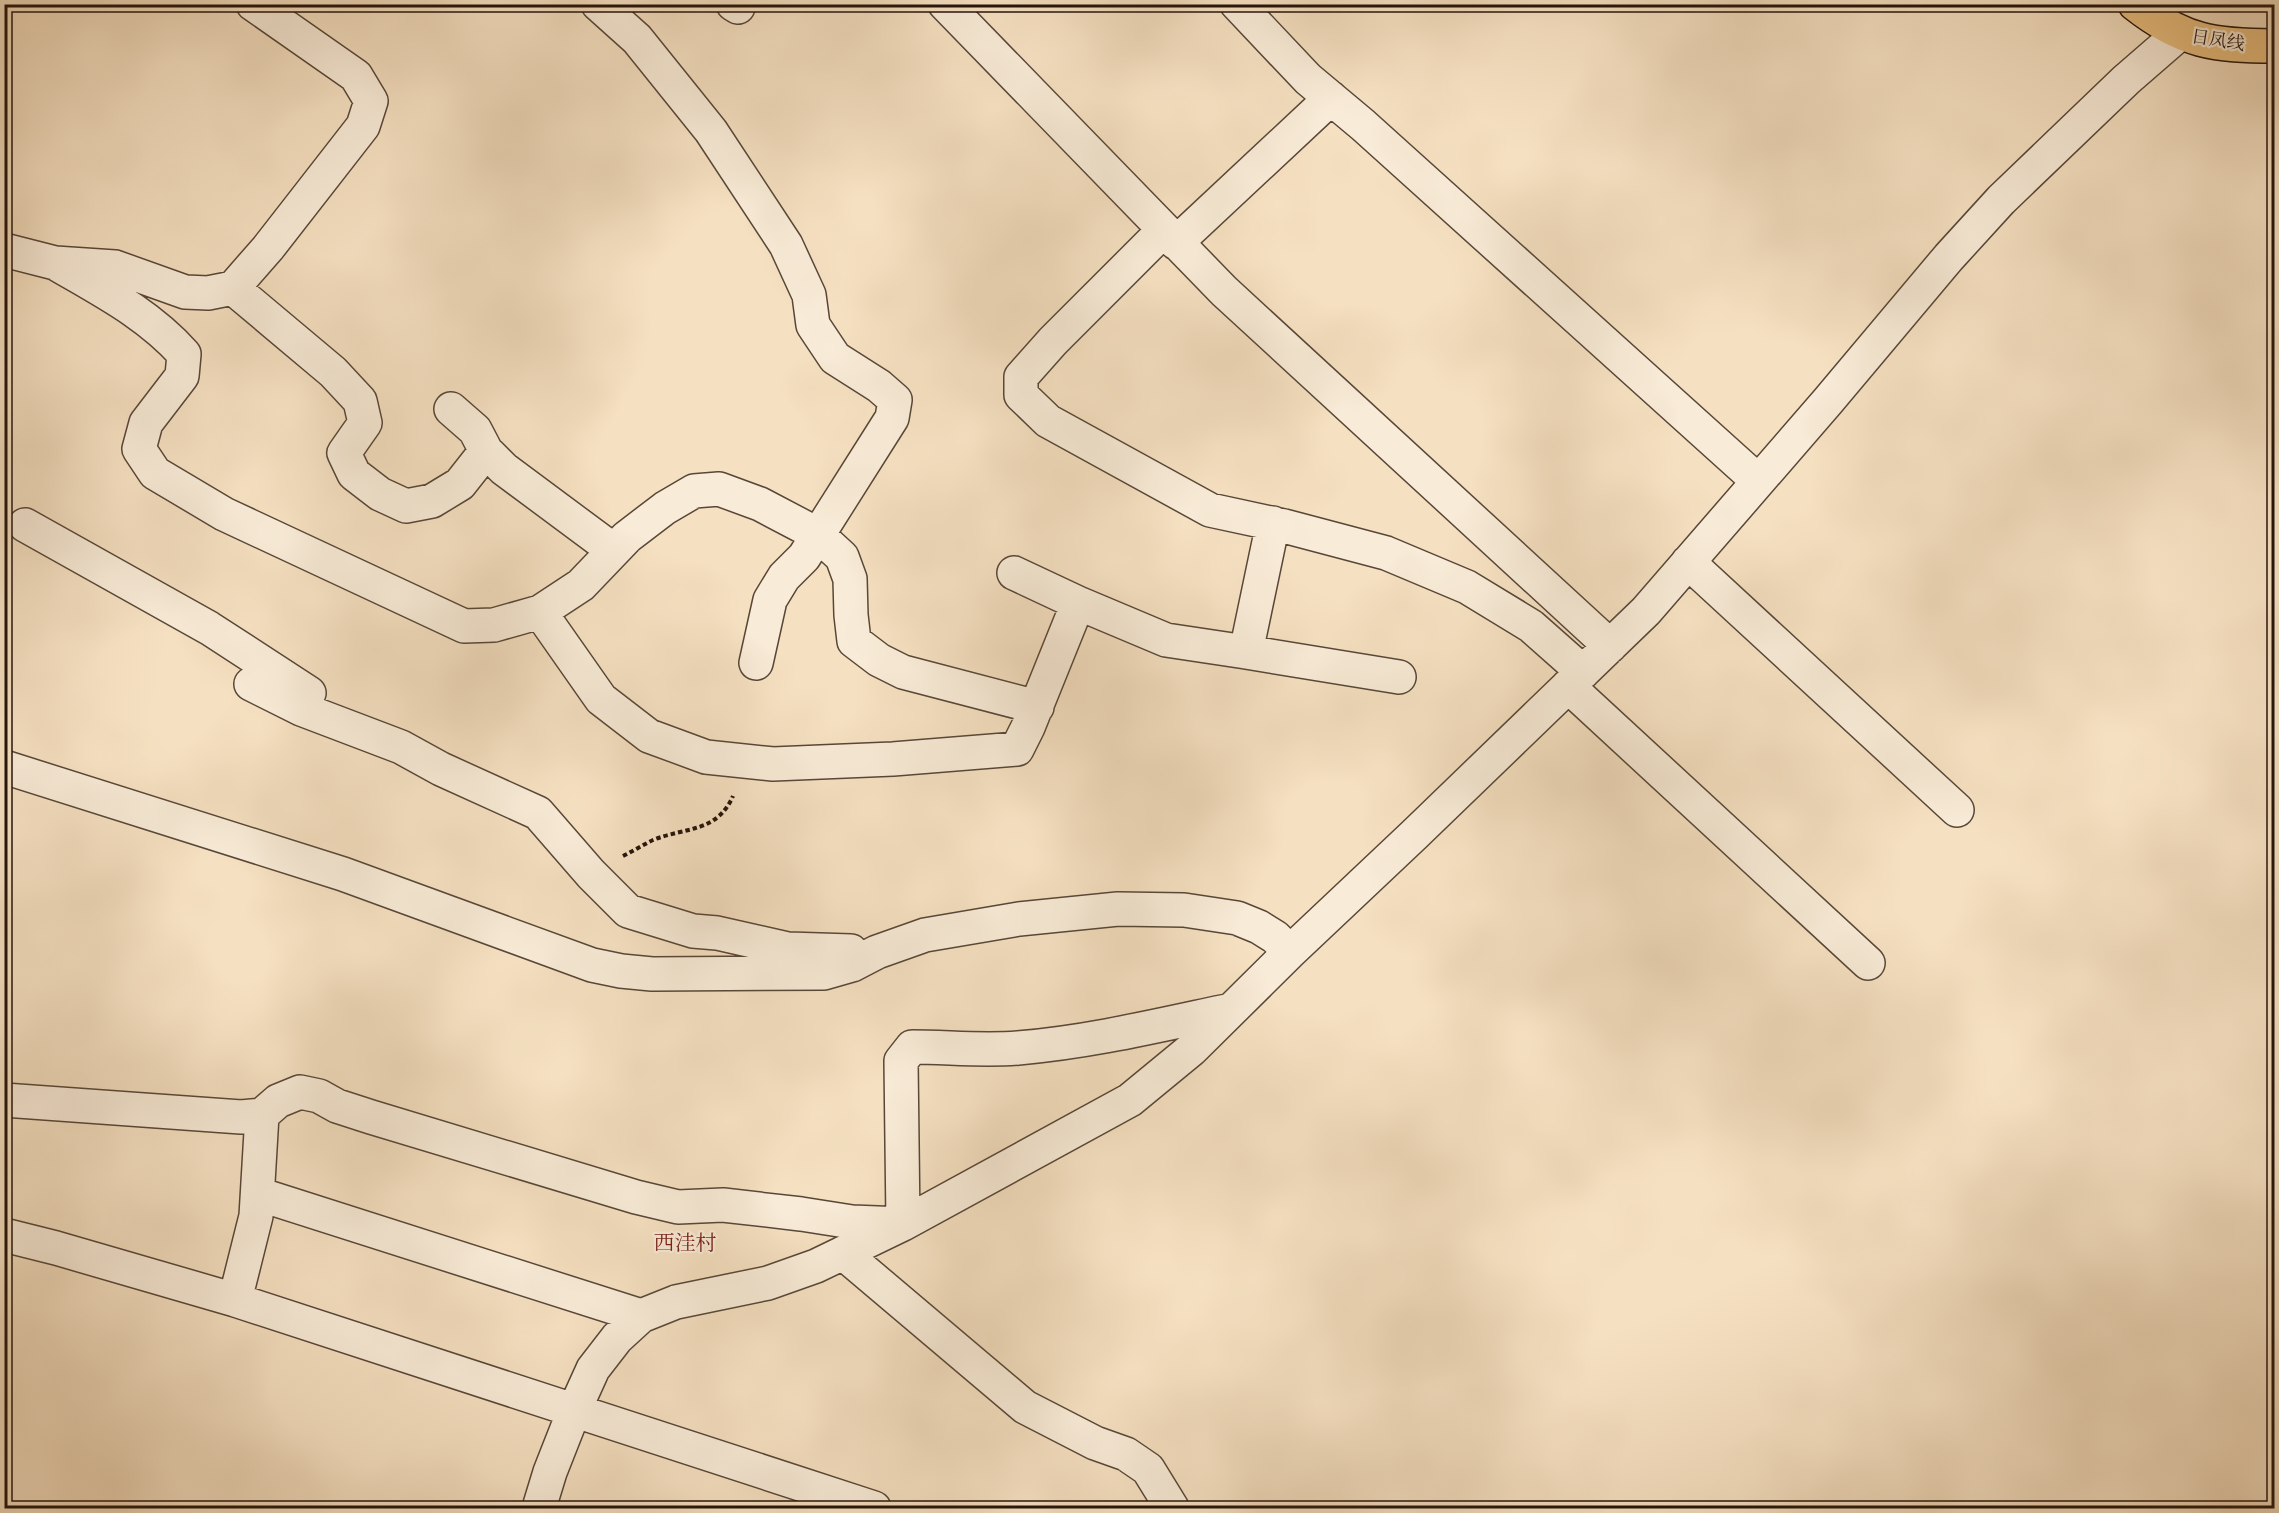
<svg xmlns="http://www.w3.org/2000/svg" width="2279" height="1513" viewBox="0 0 2279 1513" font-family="Cardo,'Noto Serif SC',serif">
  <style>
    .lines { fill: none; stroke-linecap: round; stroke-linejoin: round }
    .minor-casing { stroke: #584738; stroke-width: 36 }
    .highway-casing { stroke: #24140b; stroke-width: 36 }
    .path { stroke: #24140b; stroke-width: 4; stroke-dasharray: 4.5 3; stroke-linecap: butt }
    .minor { stroke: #f8ebd7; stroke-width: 33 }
    .highway { stroke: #eac080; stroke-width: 33 }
    .labels { text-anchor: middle; stroke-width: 4.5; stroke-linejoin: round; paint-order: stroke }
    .street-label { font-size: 18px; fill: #24140b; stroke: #f8ebd7 }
    .quarter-label { font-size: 21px; fill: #7a1f14; stroke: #f8ebd7 }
  </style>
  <rect width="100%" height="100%" fill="#f5e0c1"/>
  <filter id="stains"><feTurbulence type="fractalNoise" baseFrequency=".00333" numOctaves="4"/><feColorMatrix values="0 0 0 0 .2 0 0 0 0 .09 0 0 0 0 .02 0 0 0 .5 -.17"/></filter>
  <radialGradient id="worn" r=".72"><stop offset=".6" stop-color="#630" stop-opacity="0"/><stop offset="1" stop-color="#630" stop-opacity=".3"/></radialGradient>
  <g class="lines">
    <g class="minor-casing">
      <path id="minor" d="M598,4L637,39L711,131L786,245L809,295L813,325L835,358L879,386L895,400L892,418L804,557L784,577L770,600L756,663
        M733,4L738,7
        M945,4L1224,291L1610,646
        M1237,4L1308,79L1363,125L1758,481
        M1164,230L1053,341L1021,377V395L1048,421L1210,510L1284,526L1386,553L1467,587L1531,626L1583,672
        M1176,243L1331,98
        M4,250L55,263L115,267L185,292L208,293L233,288L268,248L363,126L371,101L356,76L253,4
        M55,263C101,290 147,313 184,354L182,376L146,423L139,449L155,473L224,514L464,626L494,625L540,612L581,585L627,537L665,508L694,491L719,489L760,504L817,534L842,557L850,579L851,615L854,641L879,660L903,672L1037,707
        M233,288L333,372L360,401L365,423L344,453L354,474L380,494L406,506L432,501L460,484L486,451
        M451,409L475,430L486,451L504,469L613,550
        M1273,523L1246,652L1399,677
        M25,525L209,628L309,693
        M1688,562L1957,810
        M1014,573L1078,603L1166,640L1246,652
        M540,612L601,699L649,736L706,757L773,764L893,759L1017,749L1028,727L1078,603
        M251,684L301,709L401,747L441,769L538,813L591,874L628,911L693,931L717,933L788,949L851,951
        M1568,686L1868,963
        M4,767L343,874L592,965L621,971L652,974L824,973L852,965L877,952L925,935L1019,919L1118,909L1184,910L1237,918L1259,927L1275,937L1290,952
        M4,1100L241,1117L262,1115L278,1101L300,1092L319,1096L337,1106L371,1117L636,1197L678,1207L723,1205L801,1214L852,1222L903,1224L901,1061L912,1047C947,1047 982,1051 1018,1048C1090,1042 1160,1025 1231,1010
        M258,1194L641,1316
        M4,1235L56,1248L235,1300L874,1508
        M843,1253L1025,1407L1095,1443L1126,1454L1148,1469L1172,1508
        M235,1300L256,1216L262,1115
        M539,1508L550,1472L574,1411L593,1369L617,1338L641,1316L676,1302L768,1283L816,1266L903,1224L1130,1100L1192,1049L1290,952L1414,835L1646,611L1828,401L1949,257L2001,200L2126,80L2179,34"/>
    </g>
    <g class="highway-casing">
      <path id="highway" d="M2135,4C2183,42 2215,46 2274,46"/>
    </g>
    <path class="path" d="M623,856C633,851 643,845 653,840C685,827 717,833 733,796"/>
    <use href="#minor" class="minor"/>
    <use href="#highway" class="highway"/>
  </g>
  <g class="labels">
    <g class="street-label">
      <text transform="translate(2218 40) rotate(9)" y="6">日凤线</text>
    </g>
    <g class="quarter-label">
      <text x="685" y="1250">西洼村</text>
    </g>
  </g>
  <rect width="2279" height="1513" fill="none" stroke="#f5e0c1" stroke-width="24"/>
  <rect x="6" y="6" width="2267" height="1501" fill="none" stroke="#24140b" stroke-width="3"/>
  <rect x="12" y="12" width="2255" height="1489" fill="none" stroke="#24140b" stroke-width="1.5"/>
  <rect width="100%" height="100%" filter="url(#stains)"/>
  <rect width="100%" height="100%" fill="url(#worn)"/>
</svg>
